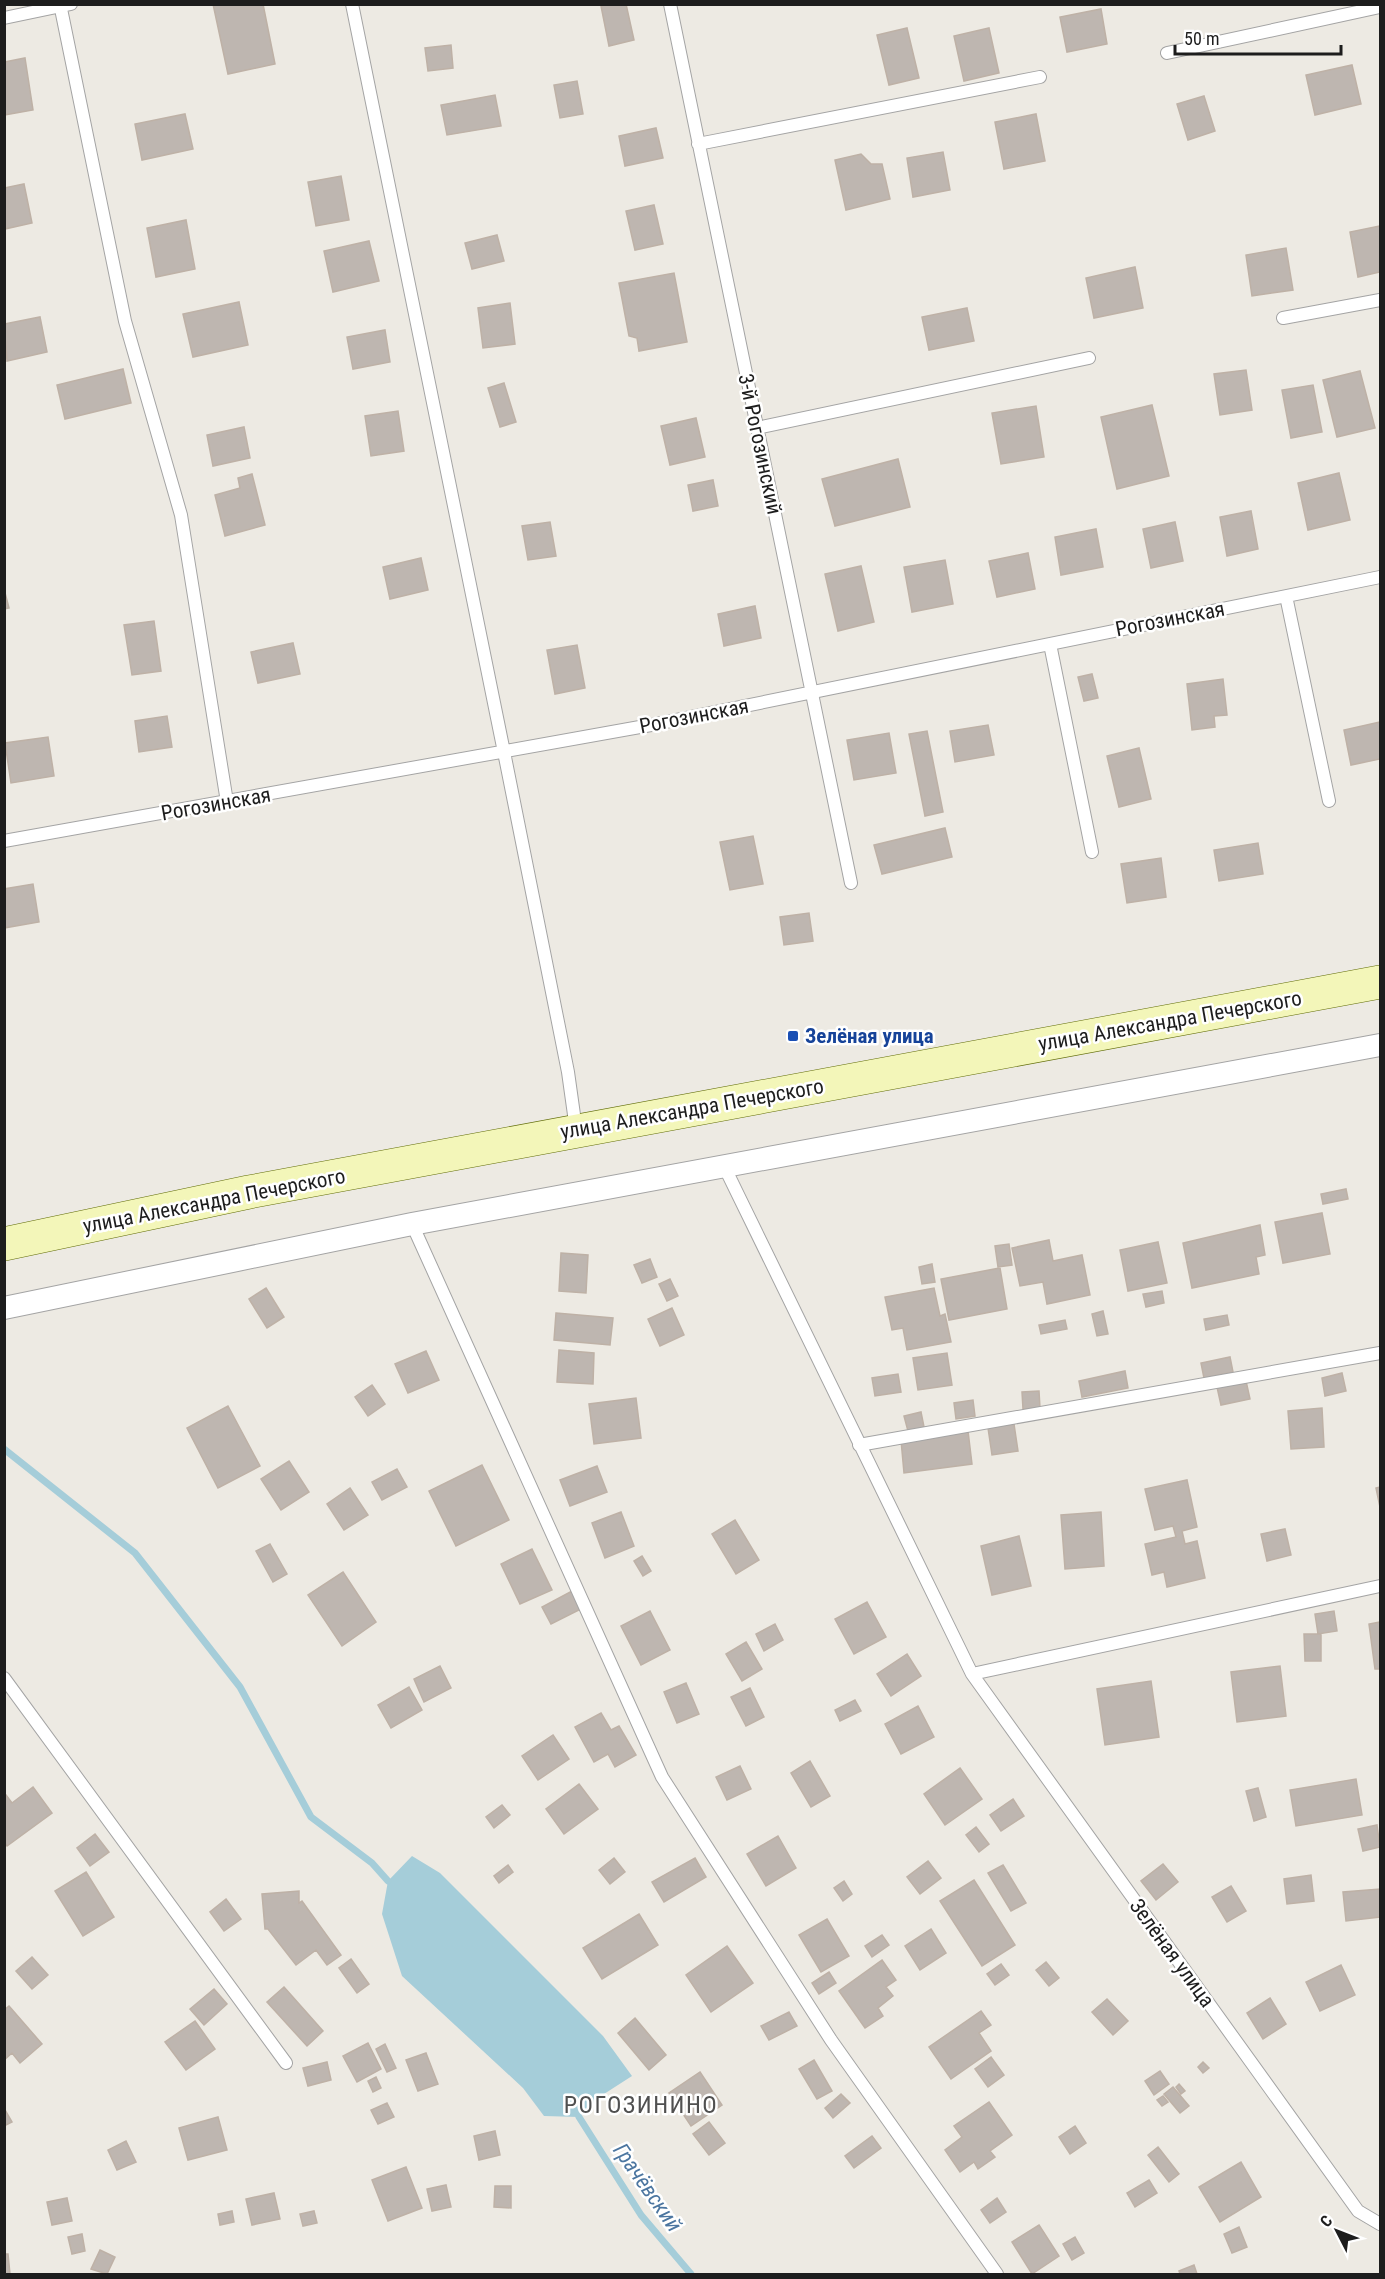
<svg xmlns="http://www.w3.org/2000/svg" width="1385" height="2279" viewBox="0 0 1385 2279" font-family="'Roboto Condensed',sans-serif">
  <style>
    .water { fill: #a5cdd9 }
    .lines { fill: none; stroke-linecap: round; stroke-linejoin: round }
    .stream { stroke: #a5cdd9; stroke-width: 7 }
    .building { fill: #beb6b0; stroke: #beb1a6; stroke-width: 1.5 }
    .service-casing { stroke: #a4a4a4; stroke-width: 14 }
    .minor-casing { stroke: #a4a4a4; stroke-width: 24 }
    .secondary-casing { stroke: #626d0a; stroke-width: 34 }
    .service { stroke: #fff; stroke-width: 12 }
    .minor { stroke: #fff; stroke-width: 22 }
    .secondary { stroke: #f3f6b9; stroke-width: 33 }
    .transit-dot { fill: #1a4fb4; stroke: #fff; stroke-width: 2 }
    .labels { text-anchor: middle; stroke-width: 5; stroke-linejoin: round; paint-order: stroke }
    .street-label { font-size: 21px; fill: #1d1d1d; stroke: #fff }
    .transit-label { font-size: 21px; font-weight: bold; fill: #164399; stroke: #fff; text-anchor: start }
    .water-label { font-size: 22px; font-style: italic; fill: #4c76a0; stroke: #fff }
    .quarter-label { font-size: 24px; letter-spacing: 1.5px; fill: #505050; stroke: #fff }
  </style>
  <rect width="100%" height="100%" fill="#edeae3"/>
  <path class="water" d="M412,1856L440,1873L603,2036L632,2076L604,2094L579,2117L544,2116L523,2088L402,1976L382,1914L388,1881Z"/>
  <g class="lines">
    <path class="stream" d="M4,1449L135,1553L240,1687L311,1817L372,1863L388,1881
      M579,2117L641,2215L691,2274"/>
  </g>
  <path class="building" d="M213,4H263L275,64L228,74Z
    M608,4H626L634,40L609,46L601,6Z
    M1101,9L1107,44L1067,52L1060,17Z
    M907,28L919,78L889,85L877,35Z
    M989,28L999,73L964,81L954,36Z
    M451,45L453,68L428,71L425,48Z
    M25,58L33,110L4,115V62Z
    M1352,65L1361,104L1315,115L1306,75Z
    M577,81L583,114L560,118L554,85Z
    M495,95L501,126L447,135L441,105Z
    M1204,96L1215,131L1188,140L1177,104Z
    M185,114L193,149L142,160L135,124Z
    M1036,114L1045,161L1004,169L995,122Z
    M656,128L663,158L625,166L619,136Z
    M943,152L950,190L913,197L907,158Z
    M861,154L871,164H882L890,199L846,210L835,160Z
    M341,176L349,220L316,226L308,182Z
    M24,184L32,223L5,229L4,188Z
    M654,205L663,244L635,250L626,211Z
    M186,220L195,269L156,277L147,228Z
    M1380,226V272L1358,277L1350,232Z
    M497,235L504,261L472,269L465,243Z
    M369,241L379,281L333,292L324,251Z
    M1286,248L1293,290L1252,296L1246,255Z
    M1135,267L1143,308L1094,318L1086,278Z
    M674,273L687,342L639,351L637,338L629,336L619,283Z
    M239,302L248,345L193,357L183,314Z
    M510,303L515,344L483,348L478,308Z
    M967,308L974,341L929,350L922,317Z
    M40,317L47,352L7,361L4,324Z
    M385,330L390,362L353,369L347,337Z
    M123,369L131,403L65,419L57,385Z
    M1246,370L1252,410L1220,415L1214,374Z
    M1360,371L1375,428L1337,437L1323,380Z
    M504,383L516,422L500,427L488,388Z
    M1313,385L1322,432L1291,438L1282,390Z
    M1152,405L1169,476L1117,489L1101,417Z
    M1036,406L1044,457L1001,464L992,413Z
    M398,411L404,451L371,456L365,416Z
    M696,418L705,457L670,465L661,426Z
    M244,427L250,458L213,466L207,435Z
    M898,459L910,507L835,526L822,479Z
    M1339,473L1350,520L1308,530L1298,483Z
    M252,474L265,525L225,536L215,495L240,488L238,478Z
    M713,480L718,506L693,511L688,485Z
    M1251,511L1258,549L1227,556L1220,517Z
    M550,522L556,556L528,560L522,526Z
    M1175,522L1183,561L1151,568L1143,529Z
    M1096,529L1103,567L1061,575L1055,537Z
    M1028,553L1035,589L997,597L989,561Z
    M421,558L428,590L390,599L383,567Z
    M945,560L953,604L912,612L904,567Z
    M861,566L874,622L838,631L825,574Z
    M4,589L9,608L4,609Z
    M755,606L761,638L724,646L718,614Z
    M154,621L161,671L132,675L124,625Z
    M293,643L300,674L258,683L251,652Z
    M577,645L585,688L555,694L547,650Z
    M1092,674L1098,698L1084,701L1078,677Z
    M1223,679L1227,715L1214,716L1215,727L1192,730L1187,684Z
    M167,716L172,747L139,752L135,721Z
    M1380,722V759L1351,765L1344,730Z
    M988,725L994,755L955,762L950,731Z
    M927,731L943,812L925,816L909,734Z
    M889,733L896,773L854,780L847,740Z
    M48,737L54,776L11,783L5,743Z
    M1139,748L1151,799L1119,807L1107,756Z
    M945,828L952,857L882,874L874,845Z
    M753,836L763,884L730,890L720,842Z
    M1258,843L1263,874L1219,881L1214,850Z
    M1161,858L1166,897L1127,903L1121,864Z
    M33,884L39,922L4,928V889Z
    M809,913L813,941L784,945L780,917Z
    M1346,1189L1348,1199L1323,1204L1321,1194Z
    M1322,1213L1330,1254L1283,1263L1275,1222Z
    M1260,1225L1265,1255L1256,1257L1259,1274L1192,1288L1183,1243Z
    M1049,1240L1053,1261L1082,1255L1090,1295L1047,1304L1043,1282L1020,1286L1012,1248Z
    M1158,1242L1167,1283L1128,1291L1120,1250Z
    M1009,1244L1012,1265L998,1267L995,1246Z
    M561,1253L588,1255L586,1293L559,1291Z
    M650,1259L657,1277L642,1283L634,1265Z
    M932,1264L935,1282L922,1284L919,1267Z
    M1000,1268L1007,1309L949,1320L941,1279Z
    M670,1279L678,1296L667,1301L659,1284Z
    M266,1288L284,1317L267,1328L249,1299Z
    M934,1288L940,1316L945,1314L951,1342L907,1350L903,1328L892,1330L885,1297Z
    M1162,1291L1164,1303L1146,1307L1143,1294Z
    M672,1308L684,1335L660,1346L648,1319Z
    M1103,1311L1108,1334L1097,1336L1092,1314Z
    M556,1313L613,1318L610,1345L554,1340Z
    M1227,1315L1229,1325L1206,1330L1204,1319Z
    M1065,1320L1067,1329L1041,1334L1039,1325Z
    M559,1350L594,1353L593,1384L557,1382Z
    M426,1351L439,1380L408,1393L395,1364Z
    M947,1353L952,1385L918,1390L913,1358Z
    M1230,1357L1233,1372L1204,1378L1201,1363Z
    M1125,1371L1128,1388L1082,1397L1079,1381Z
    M1342,1373L1346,1391L1325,1396L1322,1378Z
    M898,1374L901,1392L875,1396L872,1378Z
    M1246,1381L1250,1399L1221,1405L1217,1387Z
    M372,1385L385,1404L368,1416L355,1397Z
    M1039,1391L1040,1408L1023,1409L1022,1392Z
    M636,1398L641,1438L594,1444L589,1404Z
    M973,1400L975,1416L956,1419L954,1403Z
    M228,1406L260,1466L218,1488L187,1428Z
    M1322,1408L1324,1447L1291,1449L1288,1411Z
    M921,1412L924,1427L908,1431L904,1416Z
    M1014,1424L1018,1451L992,1455L988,1428Z
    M968,1431L972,1464L904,1473L901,1440Z
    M289,1461L309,1492L281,1510L261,1479Z
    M482,1465L509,1520L456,1546L429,1491Z
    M597,1466L607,1492L570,1506L560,1480Z
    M397,1469L407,1487L382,1500L372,1482Z
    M1187,1480L1197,1527L1182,1531L1185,1544L1197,1541L1205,1578L1167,1587L1164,1572L1152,1575L1145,1544L1176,1537L1173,1526L1155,1530L1145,1489Z
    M1380,1487V1507L1376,1488Z
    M350,1488L368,1515L344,1530L327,1504Z
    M621,1512L634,1546L605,1558L592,1523Z
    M1101,1512L1104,1566L1065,1569L1061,1515Z
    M735,1520L759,1560L736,1574L712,1534Z
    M1285,1529L1291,1555L1267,1561L1261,1534Z
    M1019,1536L1031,1586L992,1595L981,1546Z
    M270,1544L287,1574L273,1582L256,1551Z
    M532,1549L552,1590L520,1604L501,1564Z
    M642,1556L651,1571L643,1576L634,1561Z
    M343,1572L376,1622L342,1646L308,1595Z
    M572,1591L581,1609L551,1624L542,1607Z
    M867,1602L886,1637L854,1654L835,1619Z
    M650,1611L670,1650L641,1665L621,1626Z
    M1334,1611L1337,1631L1318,1634L1315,1614Z
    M1380,1622V1669H1375L1369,1624Z
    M775,1624L783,1640L764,1651L756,1634Z
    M1304,1634H1321V1661H1305Z
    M746,1642L762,1669L742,1681L726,1654Z
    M907,1654L921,1676L891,1696L877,1674Z
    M440,1666L451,1688L424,1702L414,1679Z
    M1280,1666L1286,1716L1237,1722L1231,1672Z
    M1151,1681L1159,1737L1105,1745L1097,1689Z
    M686,1683L699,1714L677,1723L664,1692Z
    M409,1687L422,1710L391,1728L378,1705Z
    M750,1688L764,1717L746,1726L731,1697Z
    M855,1700L861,1711L840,1721L835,1710Z
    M918,1706L934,1737L901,1754L885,1724Z
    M601,1713L611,1730L619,1726L636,1755L615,1767L608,1754L594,1762L575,1727Z
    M553,1735L569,1759L538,1780L522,1756Z
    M810,1761L830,1796L811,1807L791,1773Z
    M740,1766L751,1789L727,1800L716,1777Z
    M960,1768L982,1799L945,1825L924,1794Z
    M1356,1779L1362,1815L1296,1826L1290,1790Z
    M579,1784L598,1809L564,1834L546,1809Z
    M33,1787L52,1813L7,1846L4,1842V1796L6,1795L12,1803Z
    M1258,1788L1266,1817L1254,1821L1246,1791Z
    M1013,1799L1024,1816L1001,1831L990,1815Z
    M502,1805L510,1815L494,1828L486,1817Z
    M1377,1825L1380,1847L1363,1851L1358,1829Z
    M976,1827L989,1844L979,1852L966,1835Z
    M95,1834L109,1852L90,1866L77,1848Z
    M778,1836L796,1868L766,1886L747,1854Z
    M614,1858L625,1872L610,1884L599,1870Z
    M695,1858L706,1877L664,1902L652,1882Z
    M928,1861L941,1878L920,1894L907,1877Z
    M1163,1864L1178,1882L1156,1900L1141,1881Z
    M508,1865L513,1872L499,1883L494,1876Z
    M1003,1865L1026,1903L1011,1911L988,1873Z
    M86,1872L114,1917L83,1936L55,1891Z
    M1311,1875L1314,1901L1287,1904L1284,1879Z
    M974,1880L1015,1945L982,1966L940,1901Z
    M844,1881L852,1894L843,1901L834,1888Z
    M1231,1886L1246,1911L1227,1922L1212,1897Z
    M1380,1889V1917L1346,1921L1343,1892Z
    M299,1891V1903L302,1901L341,1955L327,1965L316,1950L296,1965L268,1929H265L262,1894Z
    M226,1899L241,1919L224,1931L210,1912Z
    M639,1914L658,1945L602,1979L583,1948Z
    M827,1919L849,1956L821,1972L799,1935Z
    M931,1929L946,1953L920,1970L905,1946Z
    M882,1935L889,1945L872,1957L865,1946Z
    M727,1946L753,1983L711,2012L686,1975Z
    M32,1957L48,1975L32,1989L16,1971Z
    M351,1959L369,1984L357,1993L339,1968Z
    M882,1960L896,1980L886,1987L893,1996L878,2008L883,2016L865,2028L839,1991Z
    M1046,1962L1059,1978L1049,1986L1036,1970Z
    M1001,1964L1009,1975L995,1985L987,1974Z
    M1341,1965L1355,1995L1320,2011L1306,1982Z
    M829,1972L836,1983L819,1994L812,1983Z
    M284,1987L323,2031L307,2046L267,2002Z
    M214,1989L227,2004L204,2025L190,2009Z
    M1270,1998L1286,2024L1263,2039L1247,2013Z
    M1107,1999L1128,2021L1113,2035L1092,2012Z
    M9,2006L42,2044L20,2063L12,2053L4,2060V2010Z
    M981,2011L991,2025L979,2033L991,2051L951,2079L929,2047Z
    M789,2012L797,2026L769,2040L761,2026Z
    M635,2018L666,2055L649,2070L618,2033Z
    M195,2021L215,2049L186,2070L165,2042Z
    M368,2043L381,2069L357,2082L343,2056Z
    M385,2044L396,2068L387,2072L376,2049Z
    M426,2053L438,2084L418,2091L406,2060Z
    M991,2057L1004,2075L988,2087L975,2069Z
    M814,2060L832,2091L817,2099L799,2069Z
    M327,2062L331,2080L308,2086L303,2068Z
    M1203,2062L1209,2068L1203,2073L1198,2067Z
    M1160,2071L1169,2084L1154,2095L1145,2081Z
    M700,2072L722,2105L691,2126L669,2093Z
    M376,2077L381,2088L373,2092L368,2081Z
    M1179,2084L1185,2091L1181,2094L1176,2087Z
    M1173,2087L1189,2106L1180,2113L1164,2094Z
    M841,2094L850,2103L833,2118L825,2108Z
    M1163,2096L1168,2102L1162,2106L1157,2100Z
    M989,2102L1012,2135L990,2151L995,2157L978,2169L974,2162L960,2172L945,2150L962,2137L954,2126Z
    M387,2103L394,2117L378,2124L371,2110Z
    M4,2108L12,2122L4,2126Z
    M218,2117L227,2150L188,2160L179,2128Z
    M709,2122L725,2143L709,2155L693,2134Z
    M1075,2126L1086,2143L1070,2154L1059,2137Z
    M495,2131L500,2155L479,2160L474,2136Z
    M872,2136L881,2148L854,2168L845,2156Z
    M126,2141L136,2162L117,2170L108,2150Z
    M1158,2147L1179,2174L1169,2182L1148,2155Z
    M1241,2162L1261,2197L1220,2222L1199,2187Z
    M406,2167L422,2208L388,2221L372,2180Z
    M1149,2180L1157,2193L1135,2207L1127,2193Z
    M446,2185L451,2207L432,2211L427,2189Z
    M495,2186H511V2208L494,2207Z
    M274,2193L280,2219L252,2225L246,2199Z
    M67,2198L72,2221L52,2225L47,2202Z
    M997,2198L1006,2212L990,2223L981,2210Z
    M232,2211L234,2222L220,2225L218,2214Z
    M314,2211L317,2223L303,2226L300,2214Z
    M1039,2225L1059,2256L1032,2274L1012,2242Z
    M1239,2227L1247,2247L1232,2253L1224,2234Z
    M82,2234L85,2251L72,2254L68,2237Z
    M1075,2237L1084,2253L1072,2260L1063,2244Z
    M100,2250L115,2257L107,2274L91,2269Z
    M4,2254H8L10,2274H4Z
    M1194,2265L1197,2274H1180L1179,2271Z"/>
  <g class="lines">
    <g class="service-casing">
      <path id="service" d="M60,4L125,321L181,515L227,802
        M352,4L504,752L568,1072L576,1129
        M670,4L851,883
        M4,18L71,4
        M1167,53L1380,7
        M698,144L1040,77
        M1283,318L1380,300
        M757,428L1089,358
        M1286,596L1329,801
        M1050,644L1092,852
        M4,841L651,725L1380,577
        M724,1166L972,1674L1358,2211L1380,2224
        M412,1224L662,1777L831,2040L997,2274
        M859,1445L1380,1353
        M972,1674L1380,1586
        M4,1678L286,2063"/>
    </g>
    <g class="minor-casing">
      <path id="minor" d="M4,1308L412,1224L1380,1045"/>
    </g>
    <g class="secondary-casing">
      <path id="secondary" d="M4,1244L249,1192L1380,982"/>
    </g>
    <use href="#service" class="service"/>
    <use href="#minor" class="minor"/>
    <use href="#secondary" class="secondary"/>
  </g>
  <rect class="transit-dot" x="787" y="1030" width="12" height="12" rx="3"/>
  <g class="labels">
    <g class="street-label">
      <text transform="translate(760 444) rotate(78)" y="7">3-й Рогозинский</text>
      <text transform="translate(1170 619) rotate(-11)" y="7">Рогозинская</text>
      <text transform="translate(694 716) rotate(-11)" y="7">Рогозинская</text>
      <text transform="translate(216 804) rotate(-10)" y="7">Рогозинская</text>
      <text transform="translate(1170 1021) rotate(-10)" y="7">улица Александра Печерского</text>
      <text transform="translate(692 1109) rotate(-10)" y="7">улица Александра Печерского</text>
      <text transform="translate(214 1201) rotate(-11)" y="7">улица Александра Печерского</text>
      <text transform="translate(1172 1953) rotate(54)" y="7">Зелёная улица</text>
    </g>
    <g class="transit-label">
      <text x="805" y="1043">Зелёная улица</text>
    </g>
    <g class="water-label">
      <text transform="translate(648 2187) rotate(55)" y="8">Грачёвский</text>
    </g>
    <g class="quarter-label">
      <text x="641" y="2113">РОГОЗИНИНО</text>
    </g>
  </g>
  <rect width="1385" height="2279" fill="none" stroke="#1d1d1d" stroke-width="12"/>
  <g transform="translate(1337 2231) rotate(312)" stroke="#ffffff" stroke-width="4.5" paint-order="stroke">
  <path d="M0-4.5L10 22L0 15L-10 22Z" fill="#1d1d1d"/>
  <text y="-9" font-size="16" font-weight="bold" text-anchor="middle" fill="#1d1d1d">С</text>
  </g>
  <path d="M1175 45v9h166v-9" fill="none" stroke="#1d1d1d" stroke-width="3"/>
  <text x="1184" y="45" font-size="18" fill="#1d1d1d" stroke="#ffffff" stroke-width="4.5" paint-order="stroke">50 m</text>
</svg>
